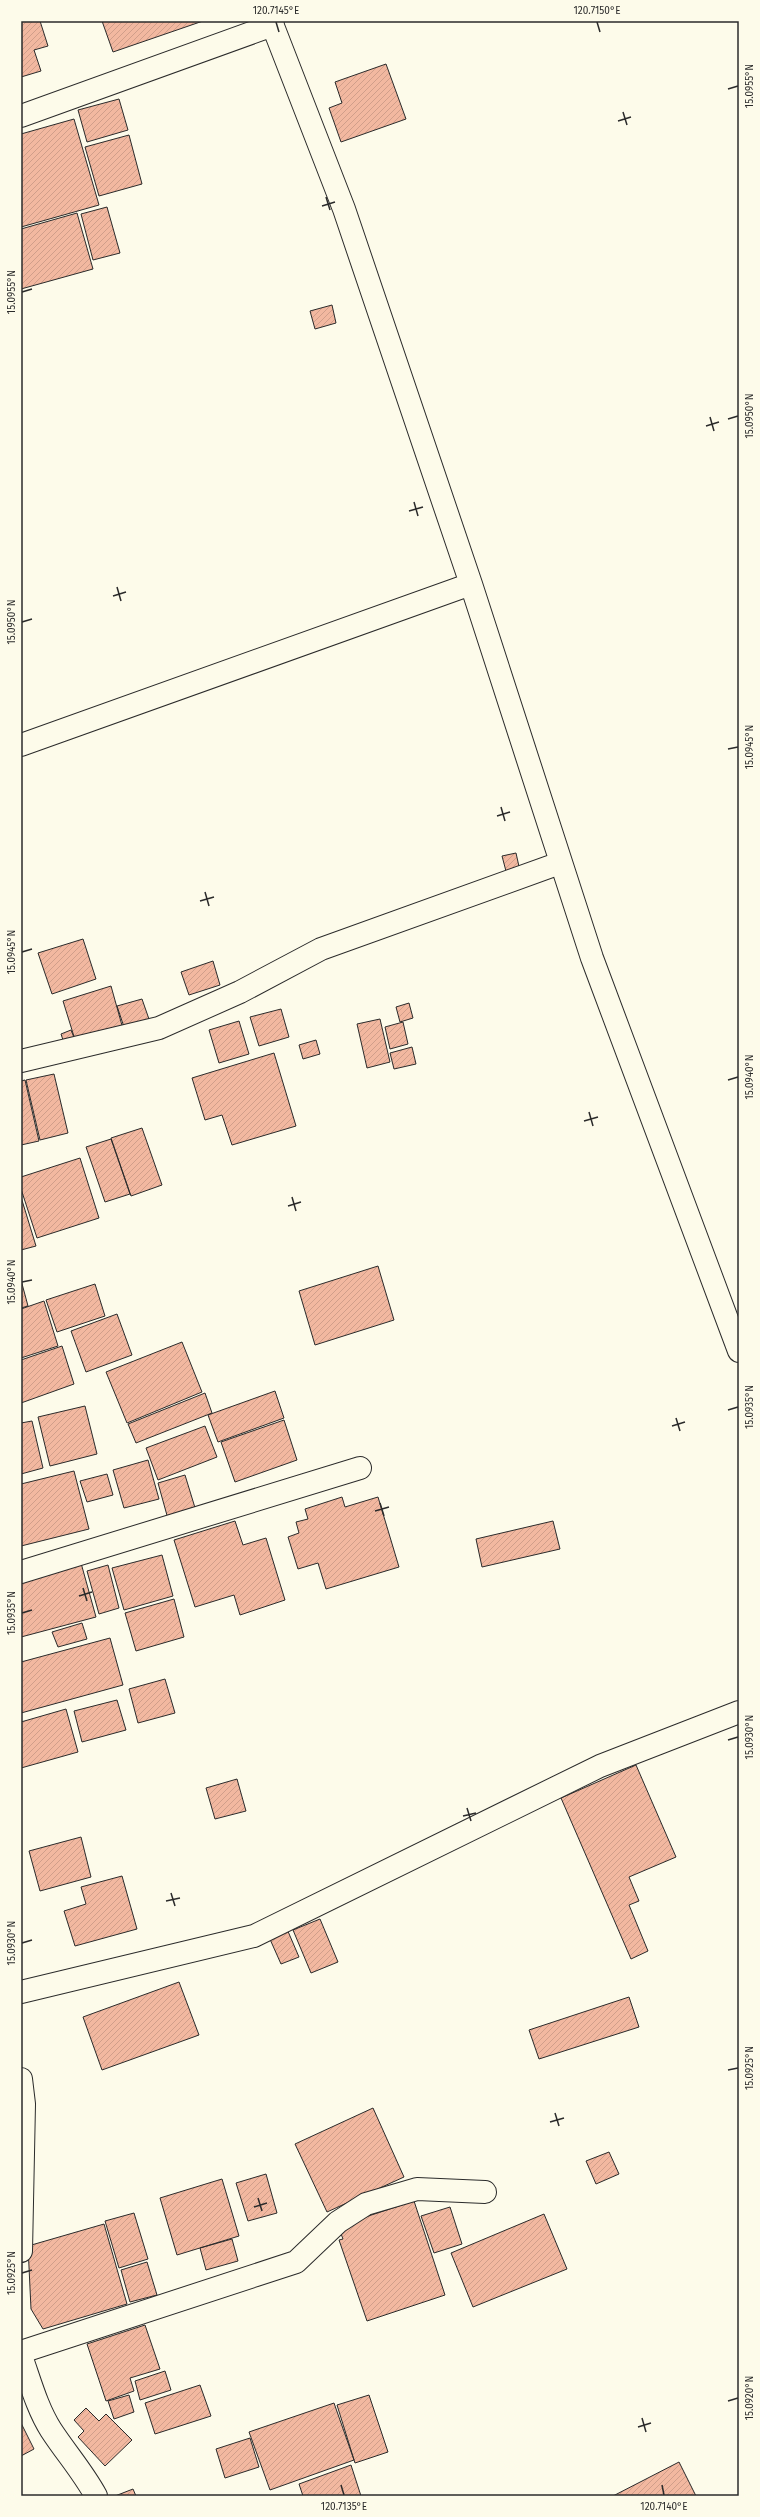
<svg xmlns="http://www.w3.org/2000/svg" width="760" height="2517" viewBox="0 0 760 2517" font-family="'Fira Sans',sans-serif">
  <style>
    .building { fill: url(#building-hatch); stroke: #2b2b2b }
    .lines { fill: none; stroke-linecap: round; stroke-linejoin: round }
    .minor-casing { stroke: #2b2b2b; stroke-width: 24 }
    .minor { stroke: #fdfbea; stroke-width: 22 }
    .ticks { fill: none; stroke: #2b2b2b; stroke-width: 1.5 }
    .neatline { fill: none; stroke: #2b2b2b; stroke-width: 1.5 }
    .ticks-label { font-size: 10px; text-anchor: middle; fill: #2b2b2b }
  </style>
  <defs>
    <pattern id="building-hatch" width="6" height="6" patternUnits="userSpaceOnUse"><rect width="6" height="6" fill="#f2b8a0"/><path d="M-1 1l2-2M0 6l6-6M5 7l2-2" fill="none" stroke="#d09e8a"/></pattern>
  </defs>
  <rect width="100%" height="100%" fill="#fdfbea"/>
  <path class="building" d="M21,21H40L48,46L34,50L41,71L21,77Z
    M102,21H203L113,52Z
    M386,64L406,119L341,142L329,108L342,103L335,82Z
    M119,99L128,130L87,142L78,110Z
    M74,119L99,205L21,227V134Z
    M129,135L142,184L99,196L85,147Z
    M107,207L120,253L93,260L81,214Z
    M77,213L93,269L21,289V229Z
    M332,305L336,323L315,329L310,311Z
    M516,853L520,871L507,875L502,856Z
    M83,939L96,979L52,994L38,953Z
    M213,961L220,985L189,995L181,972Z
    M111,986L123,1029L76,1043L63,1001Z
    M142,999L150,1022L125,1030L117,1006Z
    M409,1003L413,1018L400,1022L396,1007Z
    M281,1009L289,1037L259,1046L250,1017Z
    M380,1019L390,1062L367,1068L357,1024Z
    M239,1021L249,1054L219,1063L209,1030Z
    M403,1022L408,1044L390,1049L385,1027Z
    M71,1030L77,1045L66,1049L61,1034Z
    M316,1040L320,1054L303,1059L299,1045Z
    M412,1047L416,1064L394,1069L390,1053Z
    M274,1053L296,1126L232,1145L222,1115L205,1120L192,1078Z
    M54,1074L68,1133L40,1140L26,1080Z
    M25,1080L39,1141L21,1145V1081Z
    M142,1128L162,1185L131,1196L111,1138Z
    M111,1139L130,1194L105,1202L86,1147Z
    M80,1158L99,1218L37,1238L21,1189V1177Z
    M21,1197L36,1246L21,1250Z
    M378,1266L394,1320L315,1345L299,1291Z
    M21,1280L28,1306L21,1308Z
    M95,1284L105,1316L57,1332L46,1300Z
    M44,1301L58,1346L21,1358V1309Z
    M117,1314L132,1355L86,1372L71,1331Z
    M182,1342L202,1392L127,1423L106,1372Z
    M62,1346L74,1384L21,1403V1360Z
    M275,1391L284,1418L218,1442L208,1415Z
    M205,1393L212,1413L136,1443L128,1424Z
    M85,1406L97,1454L50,1466L38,1417Z
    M284,1420L297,1460L235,1482L221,1442Z
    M32,1421L43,1468L21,1474V1423Z
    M205,1426L217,1457L158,1480L146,1448Z
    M148,1460L159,1499L124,1508L113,1470Z
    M74,1471L89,1529L21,1546V1484Z
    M107,1474L113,1495L87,1502L80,1481Z
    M185,1475L196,1511L168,1519L158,1483Z
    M342,1497L345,1507L378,1497L399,1567L326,1589L318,1563L298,1569L288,1537L299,1533L296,1522L308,1519L305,1509Z
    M235,1521L243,1545L266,1538L285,1600L240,1615L234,1595L195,1607L174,1540Z
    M553,1521L560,1549L482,1567L476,1539Z
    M162,1555L173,1596L124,1610L112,1568Z
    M81,1563L96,1617L21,1637V1580Z
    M108,1565L119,1608L99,1614L87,1571Z
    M174,1599L184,1637L136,1651L125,1613Z
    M82,1623L87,1639L58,1647L52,1632Z
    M110,1638L123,1685L21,1713V1662Z
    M165,1679L175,1713L138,1723L129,1689Z
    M117,1700L126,1730L82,1742L74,1711Z
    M66,1709L78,1752L21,1768V1722Z
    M636,1765L676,1857L629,1877L639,1901L629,1905L648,1951L631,1959L561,1798Z
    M237,1779L246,1811L215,1819L206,1788Z
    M81,1837L91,1877L40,1891L29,1851Z
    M122,1876L137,1929L75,1946L64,1911L86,1904L81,1887Z
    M320,1919L338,1962L311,1973L293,1930Z
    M287,1929L299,1957L281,1964L269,1937Z
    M179,1982L199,2035L102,2070L83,2017Z
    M629,1997L639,2027L539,2059L529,2030Z
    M373,2108L404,2177L327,2212L295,2144Z
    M609,2152L619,2174L596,2184L586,2161Z
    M266,2174L277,2213L248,2221L236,2183Z
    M222,2179L239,2236L177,2255L160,2198Z
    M414,2201L445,2295L367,2321L339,2240L343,2239L338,2226Z
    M450,2207L462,2244L434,2253L421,2216Z
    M134,2213L148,2259L119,2268L105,2221Z
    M544,2214L567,2269L473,2307L451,2253Z
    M104,2224L127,2304L43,2329L31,2309L28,2246Z
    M232,2239L238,2261L206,2270L200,2248Z
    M147,2262L157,2295L130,2302L121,2270Z
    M145,2325L160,2369L130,2378L134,2391L106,2401L87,2344Z
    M165,2371L171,2390L140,2400L135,2381Z
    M200,2385L211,2416L155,2434L145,2403Z
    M129,2395L134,2412L114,2419L108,2401Z
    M369,2395L388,2452L355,2463L337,2405Z
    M334,2403L354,2460L270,2490L249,2432Z
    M86,2408L99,2421L106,2414L132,2440L105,2466L78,2437L84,2431L74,2420Z
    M21,2423L34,2449L21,2456Z
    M250,2438L259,2467L225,2478L216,2449Z
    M679,2462L696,2496H613Z
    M351,2465L361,2496H303L299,2484Z
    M133,2489L136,2496H115Z"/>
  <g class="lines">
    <g class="minor-casing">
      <path id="minor" d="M271,21L344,209L471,584L592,958L739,1351
        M21,116L273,25
        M21,745L471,584
        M21,1061L159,1028L240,992L321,949L560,863
        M21,1572L360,1468
        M21,1992L254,1936L600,1766L739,1712
        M21,2079L24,2104L21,2251
        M21,2352L296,2262L338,2222L366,2204L417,2189L485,2192
        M21,2356C30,2381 37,2408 51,2430C66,2453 83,2472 96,2496"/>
    </g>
    <use href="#minor" class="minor"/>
  </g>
  <path class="ticks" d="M276,22L279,32M597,22L600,32M728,89L738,86M623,112L627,125M618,121L631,117M326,197L330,210M322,206L335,202M22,292L32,289M710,417L714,431M728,419L738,416M706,426L719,422M414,502L418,516M409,511L423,507M117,587L121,601M113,596L126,592M22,622L32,619M728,749L738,747M501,807L505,821M497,816L510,812M205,892L209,906M200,901L214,897M22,952L32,949M728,1080L738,1077M589,1112L593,1126M584,1121L598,1117M292,1197L296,1211M288,1206L301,1202M22,1282L32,1280M728,1410L738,1407M676,1418L680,1431M672,1426L685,1422M380,1503L384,1516M375,1511L389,1507M83,1588L87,1601M79,1596L92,1592M22,1613L32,1610M728,1740L738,1737M467,1808L471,1821M463,1816L476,1813M171,1893L175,1906M166,1901L180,1898M22,1943L32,1940M728,2070L738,2068M555,2113L559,2126M550,2122L564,2118M258,2198L262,2211M254,2207L267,2203M22,2273L32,2270M728,2401L738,2398M642,2418L646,2432M638,2427L651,2423M341,2485L344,2495M662,2485L664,2495"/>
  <rect width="760" height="2517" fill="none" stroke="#fdfbea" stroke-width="44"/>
  <rect x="22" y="22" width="716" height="2473" class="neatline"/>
  <g class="ticks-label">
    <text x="276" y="14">120.7145°E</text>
    <text x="597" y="14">120.7150°E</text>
    <text transform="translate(749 86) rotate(-90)" y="4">15.0955°N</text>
    <text transform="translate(11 292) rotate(-90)" y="4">15.0955°N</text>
    <text transform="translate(749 416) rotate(-90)" y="4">15.0950°N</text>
    <text transform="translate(11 622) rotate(-90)" y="4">15.0950°N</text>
    <text transform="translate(749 747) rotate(-90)" y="4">15.0945°N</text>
    <text transform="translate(11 952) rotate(-90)" y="4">15.0945°N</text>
    <text transform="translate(749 1077) rotate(-90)" y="4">15.0940°N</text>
    <text transform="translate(11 1282) rotate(-90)" y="4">15.0940°N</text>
    <text transform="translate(749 1407) rotate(-90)" y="4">15.0935°N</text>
    <text transform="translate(11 1613) rotate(-90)" y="4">15.0935°N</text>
    <text transform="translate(749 1737) rotate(-90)" y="4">15.0930°N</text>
    <text transform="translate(11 1943) rotate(-90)" y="4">15.0930°N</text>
    <text transform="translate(749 2068) rotate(-90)" y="4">15.0925°N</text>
    <text transform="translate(11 2273) rotate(-90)" y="4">15.0925°N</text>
    <text transform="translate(749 2398) rotate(-90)" y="4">15.0920°N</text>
    <text x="344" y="2510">120.7135°E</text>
    <text x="664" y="2510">120.7140°E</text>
  </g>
</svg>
